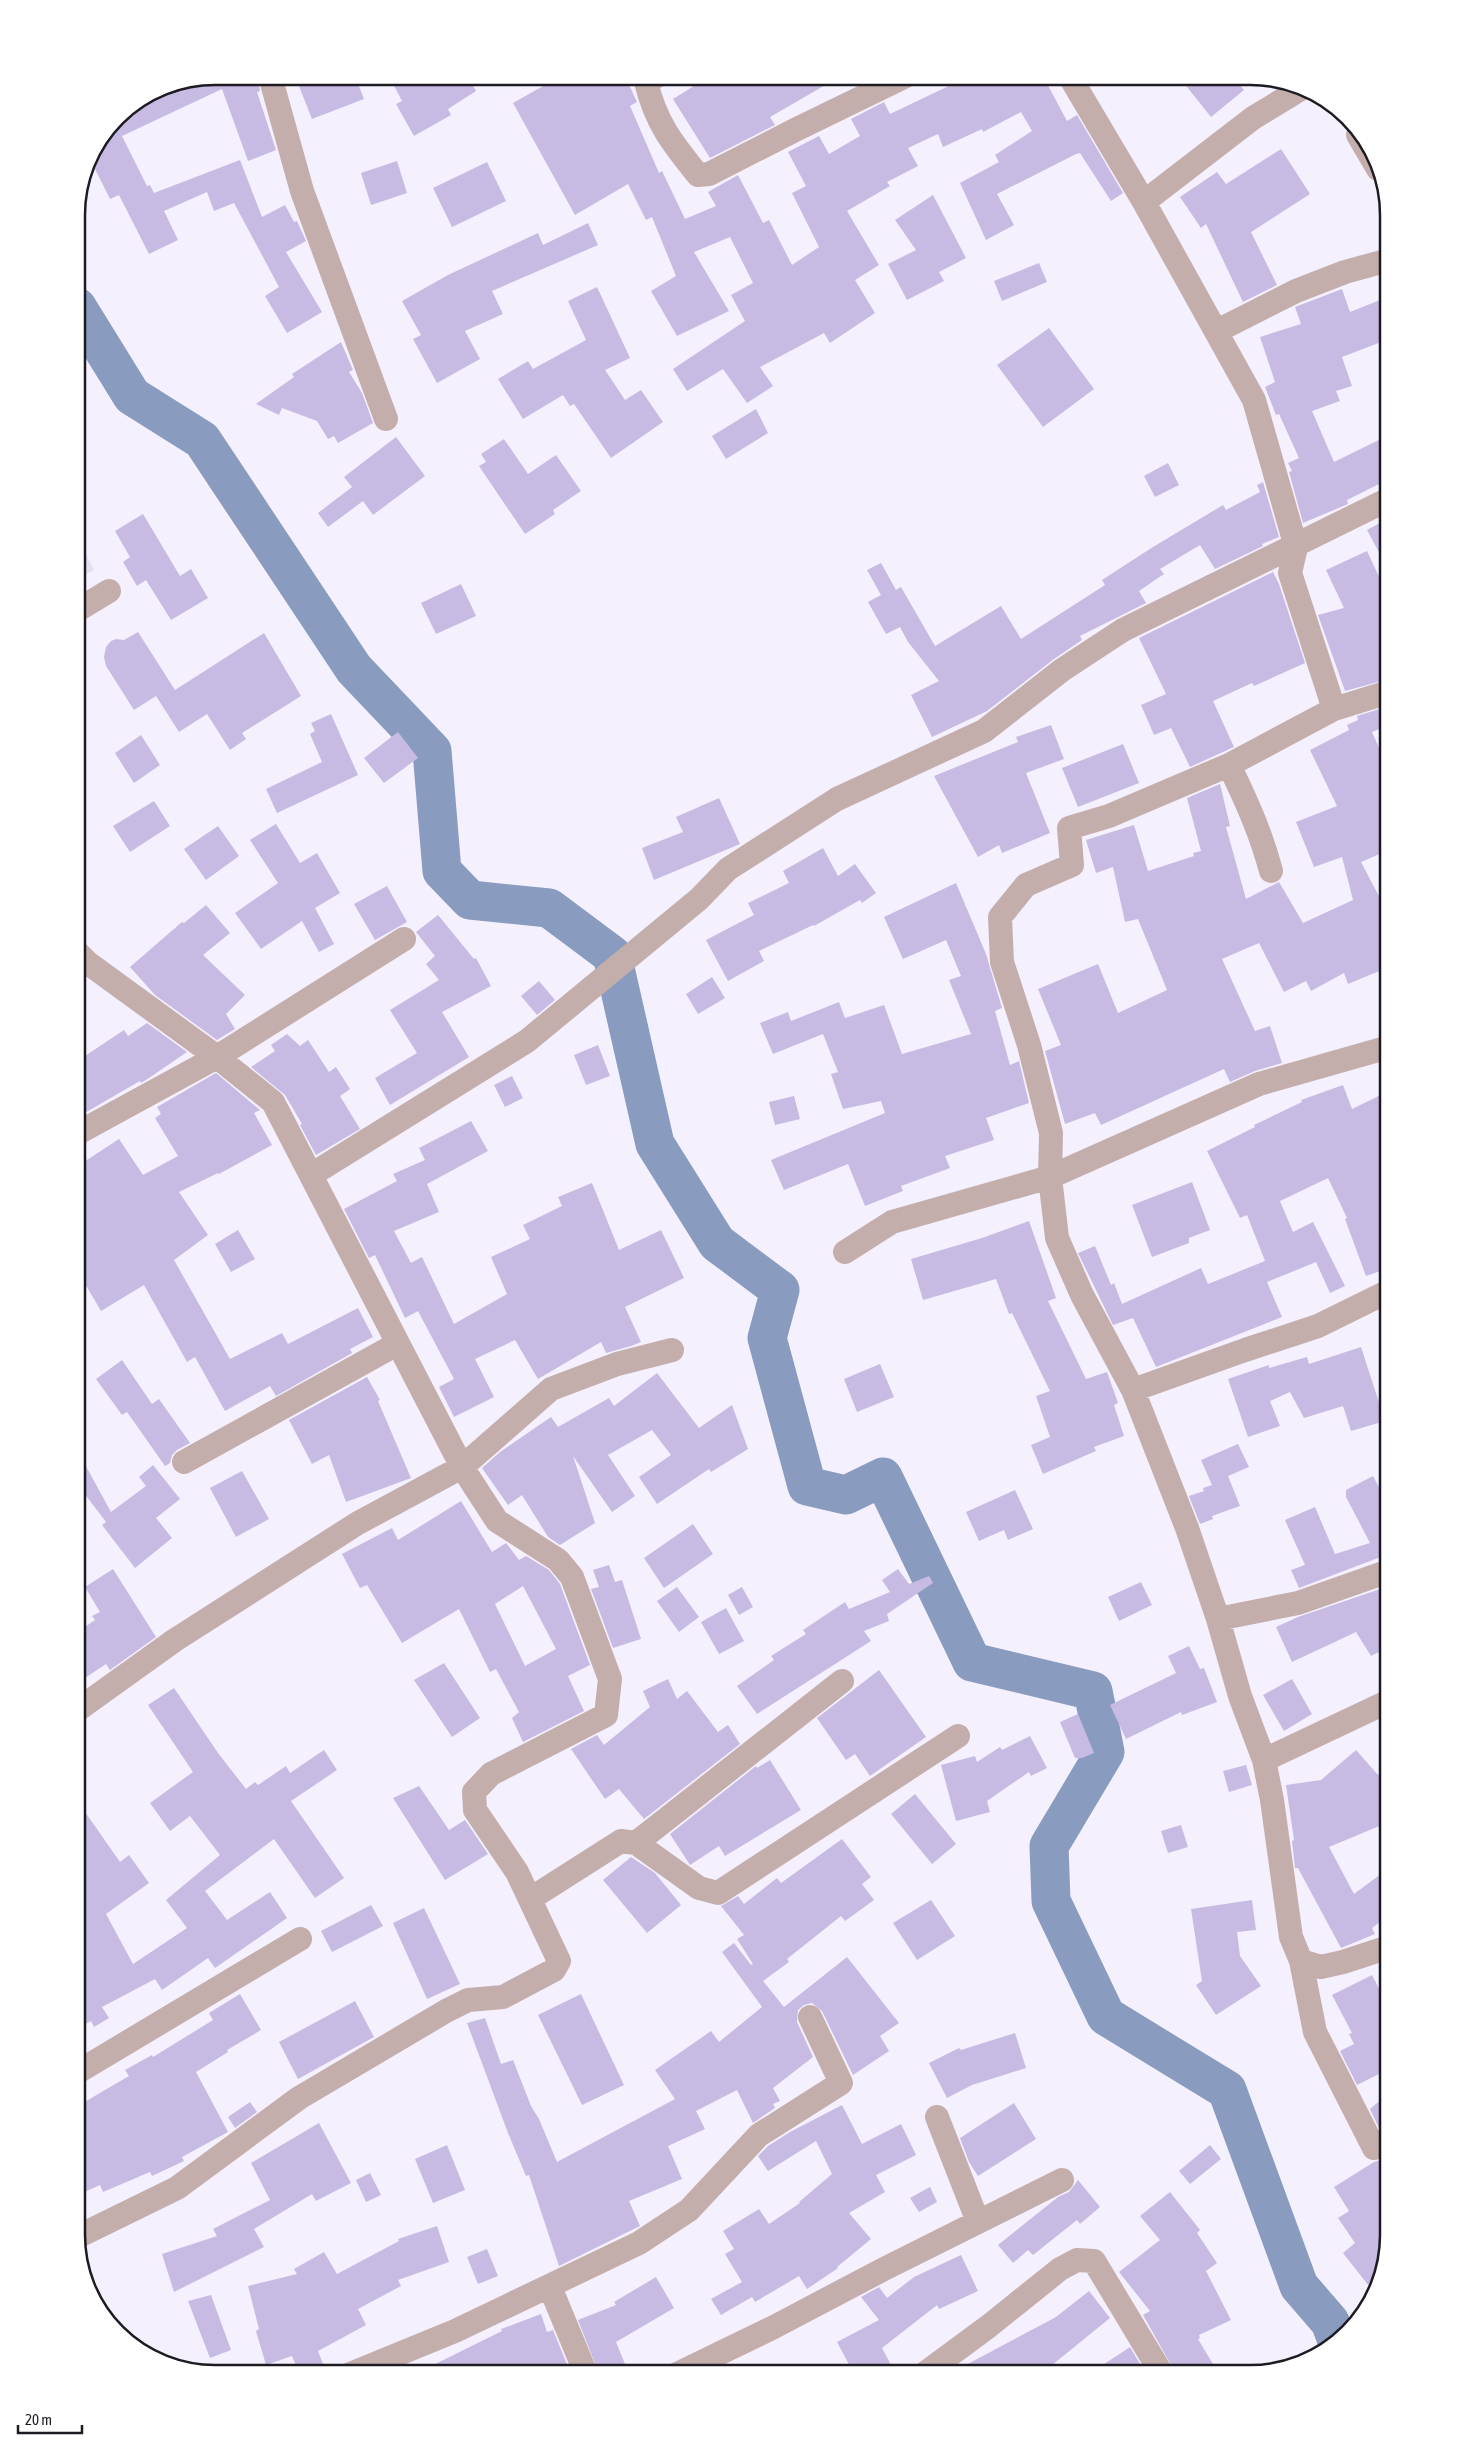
<svg xmlns="http://www.w3.org/2000/svg" width="1465" height="2450" viewBox="0 0 1465 2450" font-family="'Asap Condensed',sans-serif">
  <style>
    .built { fill: #e5e0f1 }
    .lines { fill: none; stroke-linecap: round; stroke-linejoin: round }
    .river { stroke: #899bbf; stroke-width: 39 }
    .building { fill: #c7bbe3; fill-rule: evenodd }
    .street { stroke: #c4aeac; stroke-width: 24 }
    .rim { fill: none; stroke: #1d1a22; stroke-width: 2.5 }
  </style>
  <rect width="100%" height="100%" fill="#f4f0fe"/>
  <path class="built" d="M76,535L94,570L76,579Z"/>
  <g class="lines">
    <path class="river" d="M77,307L132,396L202,440L354,669L432,751L442,871L470,900L549,908L612,955L655,1144L717,1243L780,1290L767,1338L807,1486L846,1495L883,1477L972,1662L1093,1691L1105,1752L1049,1846L1051,1901L1106,2016L1227,2090L1299,2286L1330,2322L1336,2338"/>
  </g>
  <path class="building" d="M214,76H257L260,91L257,92L276,150L248,161L222,89L122,136L147,186L150,185L154,193L240,160L262,217L285,205L294,222L297,221L306,241L286,252L322,312L287,333L265,296L279,287L234,203L214,211L207,192L164,211L178,240L149,254L119,195L110,199L89,157L117,117L162,87Z
    M295,76H355L364,99L312,119Z
    M389,76H467L476,91L448,109L451,115L414,136L396,104L402,101Z
    M561,76H625L637,102L630,106L659,173L662,171L685,219L716,206L708,192L738,175L763,223L769,220L792,265L819,247L792,193L806,186L788,152L819,136L829,154L860,136L851,119L884,102L890,114L957,82L954,76H1043L1067,121L1077,115L1123,193L1111,201L1080,153L1076,154L997,194L1014,225L986,240L960,183L999,162L995,155L1032,131L1021,112L983,132L982,129L943,147L938,134L908,148L918,166L887,182L890,186L847,211L879,265L855,280L875,313L830,343L824,333L760,367L773,386L747,403L723,369L687,391L673,369L745,321L731,295L753,283L730,237L694,252L729,311L677,336L651,291L676,276L652,217L646,220L628,184L575,215L513,103Z
    M710,76H841L770,117L775,125L710,158L673,99Z
    M1179,77H1233L1244,90L1211,117Z
    M1281,149L1310,194L1251,232L1277,285L1243,302L1206,224L1201,228L1180,197L1217,172L1226,184Z
    M397,161L407,193L371,205L361,173Z
    M487,162L506,201L452,227L433,188Z
    M933,195L966,258L939,272L944,281L907,300L888,264L916,250L895,220Z
    M588,223L598,245L492,291L503,314L465,331L480,359L437,383L413,339L421,335L402,301L448,275L538,233L543,245Z
    M1039,263L1047,282L1002,301L994,281Z
    M597,287L630,358L605,370L625,400L641,390L663,422L611,458L574,404L570,406L563,395L523,419L498,379L528,361L533,369L586,340L568,301Z
    M1342,289L1350,312L1380,300L1389,324V339L1342,357L1352,386L1336,391L1340,401L1312,411L1334,462L1389,435V479L1347,500L1348,504L1303,523L1289,472L1292,471L1288,463L1299,458L1279,414L1276,415L1265,387L1275,382L1260,337L1301,324L1295,307Z
    M1049,328L1094,389L1043,427L997,365Z
    M341,342L353,370L349,372L362,393L373,423L338,443L334,436L328,439L317,421L282,408L279,415L256,404L294,377L292,374Z
    M756,409L768,433L726,459L712,436Z
    M396,437L425,476L373,515L363,501L328,527L318,513L352,487L344,477Z
    M504,439L528,474L556,455L581,491L553,510L555,514L525,534L479,466L486,462L481,454Z
    M1168,463L1179,485L1155,497L1144,476Z
    M1263,482L1279,537L1262,544L1263,546L1215,569L1200,545L1160,569L1164,574L1139,591L1146,603L1080,636L1082,640L1054,659L987,711L932,737L911,695L939,681L908,642L900,627L886,634L868,602L881,595L867,570L881,563L896,590L901,587L935,646L1001,606L1021,639L1105,585L1102,580L1153,547L1223,505L1226,510L1260,492L1257,485Z
    M143,514L180,576L191,569L208,598L171,620L146,580L137,586L123,562L130,557L115,531Z
    M1389,518V571L1367,530Z
    M1367,551L1389,598V679L1345,691L1318,615L1344,608L1326,570Z
    M1273,572L1279,584L1305,663L1254,686L1252,683L1213,701L1234,747L1190,767L1171,728L1154,735L1141,705L1166,694L1139,638Z
    M461,584L476,616L436,634L421,603Z
    M138,632L175,690L264,633L301,696L242,733L246,739L230,750L207,714L179,732L156,696L134,710L106,666L104,657L106,647L111,641L116,639L124,640Z
    M1389,706V725L1372,732L1387,766L1380,769L1389,790V850L1361,862L1383,904L1389,902V967L1348,984L1344,973L1311,991L1306,981L1284,992L1259,943L1222,959L1255,1031L1270,1026L1282,1063L1255,1071L1230,1082L1224,1069L1101,1125L1095,1113L1065,1124L1045,1051L1061,1045L1038,989L1098,964L1118,1013L1167,990L1138,919L1125,922L1113,867L1096,873L1086,840L1134,825L1148,871L1194,856L1193,853L1201,851L1187,798L1220,784L1230,826L1226,827L1246,899L1279,882L1303,923L1353,900L1342,857L1314,867L1296,822L1337,806L1310,750L1349,730L1347,725L1358,720L1357,716Z
    M331,714L358,775L277,813L266,789L322,762L310,734L315,731L311,723Z
    M1051,725L1064,759L1026,773L1050,833L1002,853L999,845L978,857L934,776L1018,742L1016,737Z
    M398,732L418,758L384,783L364,758Z
    M141,735L160,765L134,783L115,753Z
    M1123,744L1139,783L1078,807L1062,768Z
    M719,798L740,844L654,880L642,848L683,832L676,817Z
    M154,801L170,826L130,852L113,826Z
    M276,824L300,863L317,853L340,893L315,908L334,944L319,952L302,921L261,949L235,913L278,883L250,840Z
    M218,826L239,856L206,880L184,849Z
    M823,848L838,876L855,864L876,893L862,903L860,900L814,926L813,925L759,951L764,961L728,981L706,940L754,915L748,903L789,883L783,871Z
    M956,883L986,954L1002,1008L995,1011L1010,1065L1019,1061L1029,1103L986,1118L994,1140L945,1156L950,1168L901,1186L903,1191L865,1206L848,1164L784,1190L771,1160L885,1113L881,1101L843,1109L831,1074L838,1072L823,1034L773,1054L760,1023L788,1012L791,1021L839,1002L845,1018L884,1005L902,1054L971,1034L949,980L961,976L946,940L903,959L884,917Z
    M387,886L407,922L375,940L354,904Z
    M206,905L230,933L203,955L245,995L226,1014L235,1029L217,1040L155,995L130,967L182,922L184,923Z
    M438,915L474,959L476,958L491,986L442,1012L469,1057L390,1105L375,1078L417,1053L390,1010L439,980L426,964L435,956L416,932Z
    M712,977L725,998L698,1014L686,994Z
    M539,981L555,1000L537,1015L521,996Z
    M147,1023L187,1052L149,1078L141,1083L140,1081L76,1118V1062L124,1030L128,1036Z
    M287,1034L300,1046L308,1040L329,1072L336,1067L350,1089L340,1096L360,1129L316,1155L300,1125L302,1124L285,1095L251,1067L275,1051L271,1045Z
    M598,1045L610,1076L586,1085L574,1055Z
    M216,1073L260,1110L254,1113L272,1145L219,1174L218,1173L179,1192L208,1235L174,1260L230,1359L282,1333L288,1344L358,1308L373,1337L350,1349L352,1353L276,1396L270,1386L225,1411L195,1357L187,1362L144,1285L101,1311L84,1282L76,1287V1167L119,1139L143,1175L178,1156L155,1118L161,1114L157,1107Z
    M512,1076L523,1098L505,1107L494,1085Z
    M1343,1085L1352,1109L1389,1091V1268L1366,1276L1345,1219L1347,1218L1328,1178L1280,1201L1293,1232L1313,1222L1345,1286L1330,1293L1316,1262L1267,1282L1282,1317L1156,1367L1133,1318L1113,1325L1078,1253L1095,1246L1111,1285L1114,1283L1122,1304L1201,1268L1208,1284L1265,1261L1247,1215L1240,1218L1207,1151L1255,1127L1254,1125L1302,1102L1301,1100Z
    M794,1096L800,1119L775,1125L769,1102Z
    M471,1121L488,1151L427,1184L439,1212L394,1231L411,1263L422,1257L454,1324L507,1294L491,1257L530,1239L523,1225L562,1206L558,1197L592,1183L619,1250L661,1230L684,1278L625,1307L641,1342L631,1346L606,1353L601,1342L538,1379L515,1340L475,1359L494,1397L454,1417L439,1387L454,1379L418,1311L405,1318L375,1255L369,1258L344,1209L397,1181L393,1174L425,1160L419,1148Z
    M1192,1182L1210,1230L1189,1238V1243L1152,1257L1132,1205Z
    M1029,1221L1056,1298L1048,1301L1086,1379L1107,1372L1118,1403L1114,1405L1124,1436L1094,1447L1096,1451L1043,1474L1031,1445L1050,1437L1036,1396L1050,1391L1012,1313L1009,1314L996,1279L923,1300L911,1259L982,1238Z
    M238,1230L255,1259L231,1272L215,1244Z
    M1361,1347L1385,1421L1351,1431L1343,1406L1304,1418L1290,1392L1270,1401L1280,1426L1248,1437L1228,1379L1269,1365V1368L1307,1357L1309,1364Z
    M122,1360L152,1404L159,1399L190,1443L177,1450L172,1455L170,1463L165,1466L127,1412L122,1415L96,1379Z
    M880,1364L894,1397L857,1412L844,1379Z
    M657,1373L699,1428L732,1405L748,1449L711,1472L709,1469L657,1504L639,1477L671,1455L652,1430L608,1455L635,1496L612,1512L573,1456L595,1523L560,1545L548,1537L522,1495L508,1505L482,1468L500,1452L551,1417L558,1427L609,1398L614,1406Z
    M367,1377L380,1400L378,1401L411,1478L346,1502L329,1455L312,1464L289,1420Z
    M1238,1444L1249,1467L1228,1476L1240,1506L1212,1516L1213,1519L1200,1524L1189,1496L1204,1491L1203,1488L1212,1485L1201,1460Z
    M76,1448L111,1512L146,1486L139,1477L153,1465L180,1499L156,1518L172,1538L135,1568L102,1525L106,1522L84,1493L76,1497Z
    M242,1471L269,1519L236,1537L210,1488Z
    M1373,1476L1389,1506V1558H1378L1299,1588L1291,1570L1305,1565L1285,1520L1315,1507L1335,1554L1370,1543L1346,1497V1490Z
    M1015,1490L1033,1529L1008,1540L1004,1530L979,1541L966,1512Z
    M461,1501L492,1552L506,1543L519,1560L526,1556L549,1570L560,1584L590,1665L568,1676L584,1711L523,1742L512,1718L519,1712L496,1669L490,1672L459,1609L402,1643L367,1585L360,1588L342,1554L392,1528L398,1540ZM523,1586L556,1649L525,1666L495,1604Z
    M693,1524L713,1554L664,1588L644,1558Z
    M609,1565L615,1582L622,1580L641,1639L613,1648L591,1589L599,1587L593,1570Z
    M113,1569L156,1637L110,1670L106,1664L76,1684V1633L95,1620L92,1616L100,1612L85,1587Z
    M898,1569L909,1584L929,1576L933,1583L887,1614L889,1621L864,1631L871,1641L757,1714L737,1686L774,1660L771,1656L806,1634L803,1630L845,1602L849,1609L890,1592L882,1580Z
    M1141,1582L1152,1605L1119,1621L1108,1597Z
    M1389,1586V1647L1371,1656L1356,1632L1292,1662L1276,1627L1298,1617Z
    M677,1587L699,1617L679,1632L657,1601Z
    M742,1587L753,1607L739,1615L728,1595Z
    M726,1608L744,1641L719,1654L701,1622Z
    M1189,1646L1200,1669L1204,1668L1217,1702L1182,1715L1181,1712L1126,1739L1110,1705L1176,1673L1168,1656Z
    M444,1663L480,1718L452,1737L414,1680Z
    M879,1670L926,1737L870,1776L855,1754L846,1760L817,1718Z
    M668,1679L677,1699L687,1691L718,1732L728,1725L740,1744L644,1819L619,1789L605,1799L571,1749L597,1735L604,1745L650,1707L643,1691Z
    M1292,1679L1312,1714L1284,1731L1263,1695Z
    M174,1688L218,1753L246,1789L255,1782L258,1785L286,1766L290,1773L324,1750L337,1770L291,1801L344,1878L315,1898L274,1839L205,1891L227,1920L270,1892L287,1918L215,1968L208,1958L162,1990L155,1979L102,2007L109,2018L94,2027L91,2021L76,2029V1799L120,1862L129,1855L149,1883L106,1914L133,1964L187,1928L166,1900L220,1855L190,1816L170,1831L150,1803L193,1772L148,1705Z
    M1078,1714L1094,1753L1082,1758H1075L1060,1722Z
    M1030,1736L1047,1768L1031,1776L1029,1772L987,1801L990,1812L956,1821L941,1765L975,1756L977,1762L1000,1747L1002,1750Z
    M1356,1750L1378,1775L1389,1768V1822L1329,1847L1354,1894L1389,1868V1915L1372,1928L1375,1934L1341,1948L1298,1868H1295L1292,1841L1294,1840L1286,1785L1321,1780Z
    M770,1760L801,1810L725,1856L719,1846L690,1865L670,1834L756,1766L757,1768Z
    M1246,1765L1252,1785L1229,1792L1223,1771Z
    M419,1786L449,1830L465,1820L488,1854L445,1880L393,1798Z
    M915,1794L956,1844L932,1864L891,1814Z
    M1181,1825L1188,1847L1168,1853L1161,1831Z
    M842,1839L871,1877L862,1884L874,1900L845,1921L841,1916L787,1959L789,1962L763,1981L784,2007L847,1957L899,2023L880,2036L889,2051L853,2075L822,2011L812,2003L804,2005L798,2010L797,2022L813,2057L773,2088L780,2101L773,2104L775,2108L753,2123L737,2090L696,2111L705,2129L668,2146L682,2179L629,2201L640,2226L559,2266L529,2175L526,2176L508,2133L467,2023L485,2018L501,2064L513,2060L531,2106L539,2119L557,2162L675,2099L655,2070L711,2031L719,2042L762,2007L722,1952L734,1943L751,1965L753,1964L737,1939L744,1935L721,1906L738,1896L744,1904L777,1878L781,1883Z
    M631,1857L655,1873L681,1905L647,1933L603,1880Z
    M931,1900L955,1936L917,1960L893,1923Z
    M1252,1900L1256,1930L1237,1932L1240,1956L1261,1986L1216,2015L1196,1985L1202,1981L1191,1909Z
    M371,1905L383,1926L332,1952L321,1931Z
    M424,1908L460,1984L427,1999L393,1923Z
    M1372,1975L1389,2008V2069L1357,2085L1340,2051L1354,2044L1349,2034L1352,2033L1332,1995Z
    M240,1994L261,2030L227,2050L228,2052L196,2072L228,2132L182,2157L184,2161L152,2176L150,2172L103,2192L100,2185L76,2196V2107L129,2076L125,2070L152,2055L153,2057L213,2020L209,2013Z
    M581,1994L624,2085L582,2105L538,2015Z
    M355,2001L374,2037L298,2079L279,2042Z
    M1015,2033L1026,2068L972,2085L947,2098L929,2063L959,2048L961,2050Z
    M1389,2093V2139L1378,2126L1370,2109Z
    M250,2102L257,2112L235,2128L228,2117Z
    M1014,2103L1036,2139L978,2176L969,2162L960,2138Z
    M842,2105L862,2144L901,2124L916,2155L876,2175L885,2192L849,2213L871,2239L837,2267L838,2268L807,2289L799,2276L755,2302L752,2297L721,2315L711,2299L742,2282L725,2254L734,2249L723,2231L759,2209L769,2224L800,2203L799,2202L832,2174L816,2141L768,2171L758,2156L768,2146L790,2132Z
    M319,2123L351,2183L316,2201L312,2194L254,2229L264,2247L174,2292L162,2254L217,2236L213,2229L270,2200L251,2163Z
    M447,2145L465,2190L433,2203L415,2159Z
    M1210,2145L1221,2159L1190,2184L1179,2171Z
    M1389,2152V2236L1372,2290L1343,2253L1355,2243L1338,2218L1349,2211L1334,2187L1374,2162L1381,2160Z
    M370,2173L381,2195L366,2202L356,2180Z
    M1078,2180L1100,2207L1080,2224L1077,2220L1033,2255L1028,2250L1013,2263L998,2245L1058,2197L1069,2192Z
    M930,2187L937,2202L919,2212L910,2198Z
    M1170,2192L1200,2230L1197,2233L1217,2263L1206,2271L1231,2320L1199,2335L1200,2338L1198,2339L1213,2364L1198,2374H1176L1143,2315L1150,2311L1119,2272L1160,2240L1140,2216Z
    M437,2226L449,2262L398,2280L401,2286L358,2309L366,2325L318,2351L327,2374L299,2373L292,2356L266,2365L256,2331L259,2329L248,2286L297,2274L294,2269L324,2252L337,2274L399,2241L398,2239Z
    M487,2249L498,2276L478,2284L467,2257Z
    M961,2255L978,2291L939,2309L937,2305L882,2348L896,2374H854L837,2342L879,2320L861,2297L879,2287L887,2298L914,2277Z
    M656,2277L674,2308L616,2342L625,2364L599,2374L578,2320L616,2305L614,2302Z
    M1089,2291L1110,2318L1041,2374H949L1056,2317Z
    M211,2295L231,2350L210,2358L188,2301Z
    M541,2314L547,2332L553,2330L571,2374H415L502,2331L501,2329Z
    M1130,2347L1146,2374H1089Z"/>
  <g class="lines">
    <path class="street" d="M270,76L302,191L386,419
      M657,76L646,82C656,123 672,143 698,175L709,174L797,129L906,76
      M1070,77L1144,202L1254,400L1296,547L1290,573L1334,709
      M1358,135L1378,169
      M1144,202L1253,118L1299,90
      M1217,331L1296,291L1345,272L1389,260
      M76,611L109,591
      M1229,765L1109,816L1069,828L1072,865L1026,885L1000,917L1002,962L1029,1045L1051,1133L1050,1177L1057,1238L1082,1295L1133,1390L1187,1528L1218,1619L1240,1696L1264,1760L1272,1800L1291,1937L1301,1961L1315,2032L1374,2148
      M1271,871C1261,833 1246,800 1229,765L1334,709L1389,692
      M76,951L88,963L217,1057L273,1102L462,1467L497,1521L558,1560L572,1577L610,1679L606,1715L491,1774L474,1792L475,1810L517,1872L559,1961L554,1970L503,1997L468,2000L446,2011L299,2098L177,2188L77,2237
      M76,1134L217,1057L404,939
      M311,1175L527,1041L699,899L728,869L837,799L984,731L1062,670L1123,630L1389,499
      M845,1252L892,1222L1050,1177L1259,1084L1389,1047
      M1133,1390L1245,1350L1318,1326L1389,1291
      M184,1462L397,1344
      M1218,1619L1298,1603L1389,1571
      M76,1711L175,1640L358,1523L462,1467L551,1389L617,1364L672,1350
      M1264,1760L1389,1701
      M636,1843L842,1681
      M530,1899L621,1841L636,1843L699,1888L718,1893L958,1736
      M1301,1961L1321,1967L1343,1962L1389,1947
      M76,2073L300,1939
      M937,2117L978,2222
      M550,2287L586,2374
      M350,2374L455,2331L639,2243L689,2210L759,2135L841,2083L810,2017
      M677,2374L774,2327L884,2269L1062,2180
      M924,2374L989,2326L1060,2269L1077,2260L1094,2261L1162,2374"/>
  </g>
  <path d="M0 0H1465V2450H0ZM215 85H1250A130 130 0 0 1 1380 215V2235A130 130 0 0 1 1250 2365H215A130 130 0 0 1 85 2235V215A130 130 0 0 1 215 85Z" fill="#fff" fill-rule="evenodd"/>
  <path class="rim" d="M215 85H1250A130 130 0 0 1 1380 215V2235A130 130 0 0 1 1250 2365H215A130 130 0 0 1 85 2235V215A130 130 0 0 1 215 85Z"/>
  <path d="M18 2425v8h64v-8" fill="none" stroke="#1d1a22" stroke-width="2.5"/>
  <text x="25" y="2425" font-size="15" fill="#1d1a22" stroke="#ffffff" stroke-width="4" paint-order="stroke">20 m</text>
</svg>
